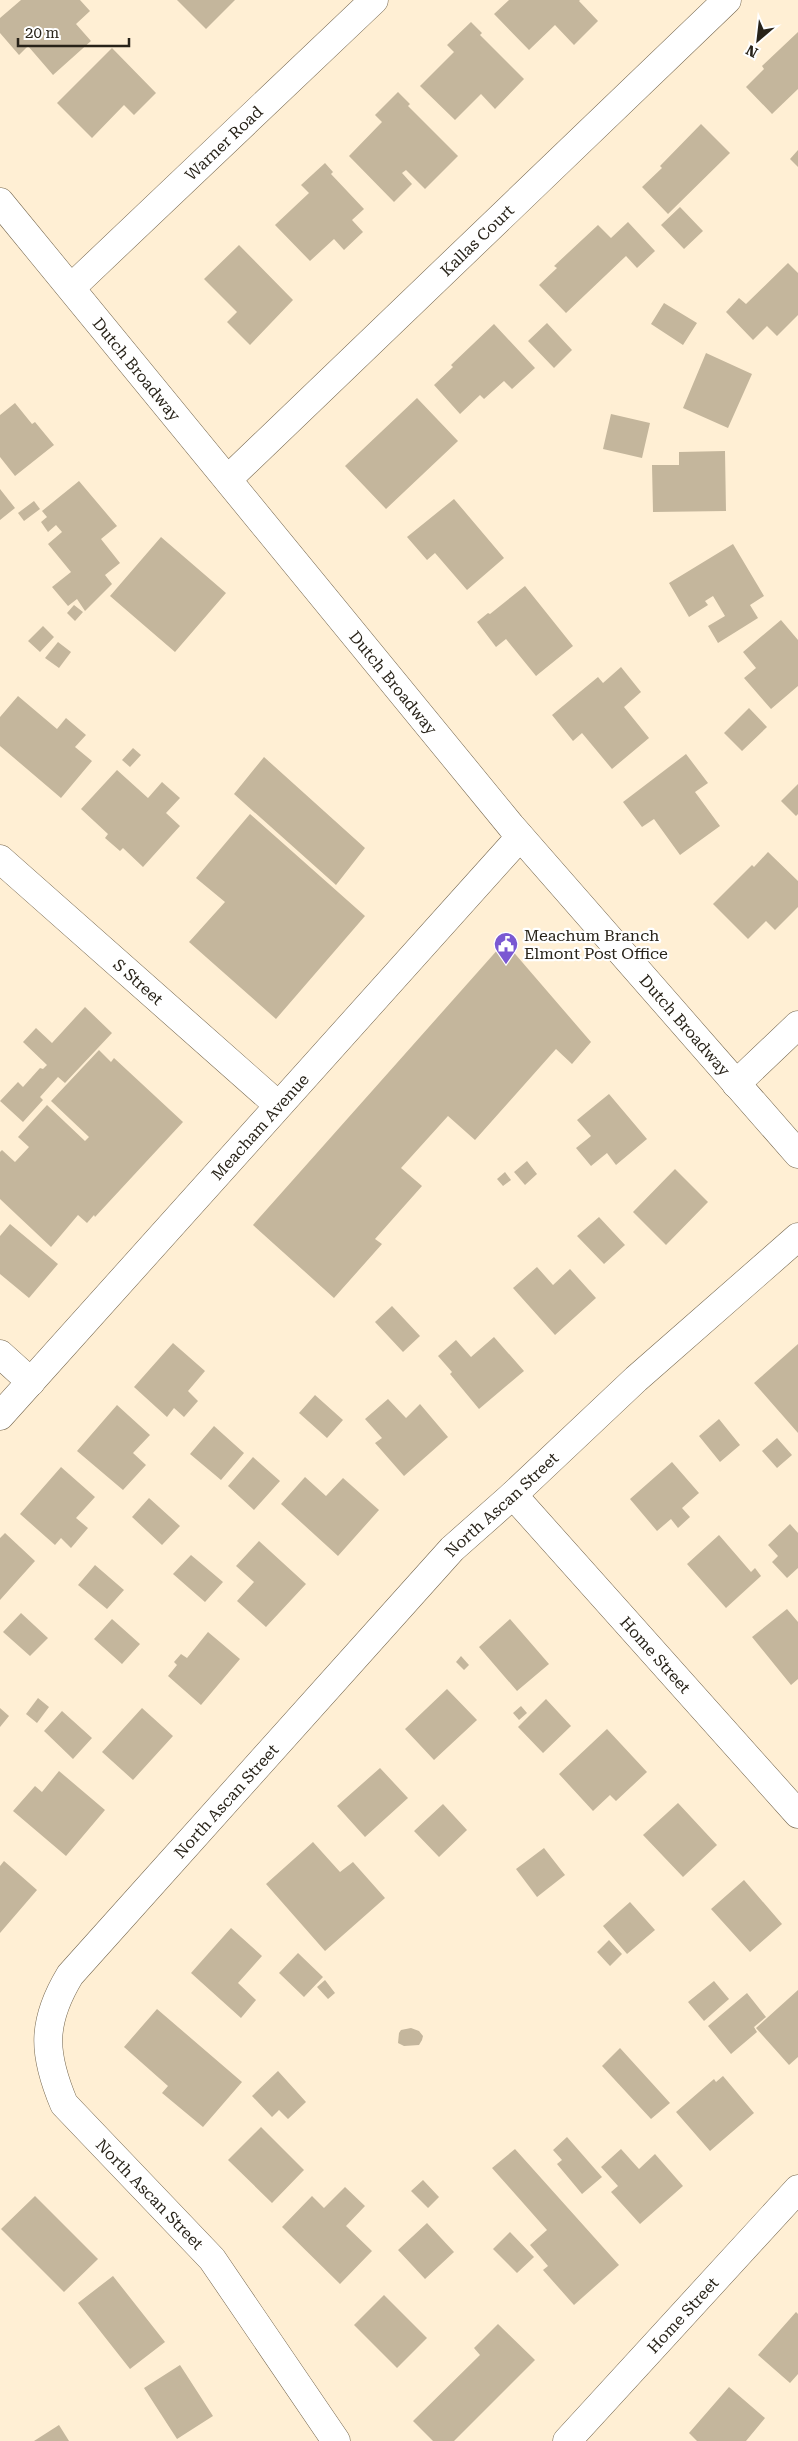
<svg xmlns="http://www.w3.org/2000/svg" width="798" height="2441" viewBox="0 0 798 2441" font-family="'Roboto Serif',serif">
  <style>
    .building { fill: #c4b69c }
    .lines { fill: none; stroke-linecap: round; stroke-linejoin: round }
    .minor-casing { stroke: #73654d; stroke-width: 29 }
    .major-casing { stroke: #73654d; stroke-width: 29 }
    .minor { stroke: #fff; stroke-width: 28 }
    .major { stroke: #fff; stroke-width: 28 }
    .labels { text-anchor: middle; stroke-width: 4.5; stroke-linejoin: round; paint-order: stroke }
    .street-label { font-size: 16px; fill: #282319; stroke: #fff }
    .poi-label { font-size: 16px; fill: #282319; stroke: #fff; text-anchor: start }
  </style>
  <rect width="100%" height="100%" fill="#ffefd4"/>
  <path class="building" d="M21,0H80L90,11L76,24L91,41L53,75L28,46L19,55L0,33V18Z
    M177,0H235L206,29Z
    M509,0H580L579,1L598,21L574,45L555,25L529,50L494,14Z
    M471,22L482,33L480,35L524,79L495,109L481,94L455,120L420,86L454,52L447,45Z
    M798,32V89L772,114L746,87L764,69L762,66Z
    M112,48L156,93L134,115L124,105L92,138L57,103Z
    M398,92L410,104L408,106L458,156L425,189L406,170L402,173L412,184L394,202L349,156L382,122L375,115Z
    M701,124L730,153L668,214L642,187L662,168L660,166Z
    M798,150V167L790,159Z
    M325,163L333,172L331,174L364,209L352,220L363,232L344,250L334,239L310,261L275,225L309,193L301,185Z
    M680,207L703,231L684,249L661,225Z
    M628,222L655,251L637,268L626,256L566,313L539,285L557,268L554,266L598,225L611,238Z
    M239,245L293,300L250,345L227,322L237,312L204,279Z
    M788,263L798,273V315L777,336L767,326L753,340L726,312L739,298L746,304Z
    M664,303L697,323L683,345L651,324Z
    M547,323L572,350L554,368L528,341Z
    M494,324L535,368L512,389L504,381L484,399L480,395L460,414L434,385L453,367L451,365Z
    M706,353L752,374L728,428L683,408Z
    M417,398L458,441L386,509L345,466Z
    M15,403L32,424L35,422L54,445L15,476L0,457V415Z
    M611,414L650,423L642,458L603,449Z
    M725,451L726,511L653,512L652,465H679V452Z
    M79,481L117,526L101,539L120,563L105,575L112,584L85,611L77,599L68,606L52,587L71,572L48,544L62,532L56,525L48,532L41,522L47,517L42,511Z
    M0,489L15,508L0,520Z
    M454,499L504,558L467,590L435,553L427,560L407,537Z
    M34,501L40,509L24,521L18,513Z
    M161,537L226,593L175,652L110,596Z
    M733,544L764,596L750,605L758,618L718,643L708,626L725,616L713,596L705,601L708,605L689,617L669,583Z
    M525,586L573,646L536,676L506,639L496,647L477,622L488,613L490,614Z
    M74,605L83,612L75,621L67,613Z
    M781,620L798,640V686L771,709L744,678L756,668L743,652Z
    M43,626L54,637L40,652L28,641Z
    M58,642L71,652L59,668L45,658Z
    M621,667L641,692L624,707L649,738L612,769L582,733L573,741L552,715L598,677L603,683Z
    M18,696L57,729L66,718L86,735L75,747L92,761L61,798L0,746V717Z
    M749,708L767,727L742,751L724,733Z
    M133,748L141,755L130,767L122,760Z
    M686,754L708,783L695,792L720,826L680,855L654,819L642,827L623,802Z
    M264,757L365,848L336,885L234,794Z
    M117,770L148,798L162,782L180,798L166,813L180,826L143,867L123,848L120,851L105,838L108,834L81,809Z
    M798,784V814L796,816L781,801Z
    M250,814L365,916L276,1019L189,942L225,902L196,878Z
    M768,852L798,881V907L775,930L766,921L748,939L713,904L752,865L754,867Z
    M500,947L510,948L591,1042L572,1064L556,1049L475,1140L448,1116L401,1168L422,1186L375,1239L382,1244L334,1298L253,1225Z
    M85,1007L112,1033L65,1083L58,1077L40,1097L43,1100L23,1122L0,1101L18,1082L23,1087L40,1068L43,1069L47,1065L23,1042L36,1028L52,1043Z
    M99,1050L111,1062L114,1058L183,1122L95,1217L94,1215L87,1223L78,1215L51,1247L0,1199V1152L2,1150L15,1162L29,1147L18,1137L47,1105L85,1141L89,1137L51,1101Z
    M609,1094L647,1139L616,1165L607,1153L591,1166L576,1148L591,1136L577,1120Z
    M527,1161L537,1174L525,1185L514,1172Z
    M675,1169L708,1202L666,1245L633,1212Z
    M505,1172L511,1180L503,1186L497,1179Z
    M599,1217L625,1245L604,1264L577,1236Z
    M10,1224L58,1264L29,1298L0,1274V1236Z
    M537,1267L553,1285L570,1269L596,1298L555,1335L513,1288Z
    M392,1306L420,1336L403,1352L375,1322Z
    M494,1337L524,1371L479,1409L450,1374L452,1372L438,1356L456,1340L471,1357Z
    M173,1343L205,1371L188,1391L198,1401L184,1417L174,1408L167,1417L134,1387Z
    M798,1344V1433L754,1383Z
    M315,1395L343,1420L327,1438L299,1413Z
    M388,1399L406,1418L420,1404L448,1437L404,1476L375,1443L382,1438L365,1419Z
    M117,1405L150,1435L133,1453L146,1465L123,1490L77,1451Z
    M719,1419L740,1445L720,1462L699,1436Z
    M214,1426L244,1453L221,1480L190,1454Z
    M777,1438L792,1455L777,1468L762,1451Z
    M253,1457L280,1481L254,1510L228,1486Z
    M672,1462L699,1493L682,1508L690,1517L678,1528L671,1519L657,1531L630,1499Z
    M61,1467L95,1497L76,1518L88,1528L71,1548L61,1538L55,1545L20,1514Z
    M305,1477L326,1496L343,1478L379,1510L338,1556L281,1504Z
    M149,1498L180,1526L162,1545L132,1517Z
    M790,1524L798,1533V1568L787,1578L772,1562L778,1556L768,1545Z
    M5,1533L35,1561L0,1600V1538Z
    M719,1535L751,1572L755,1568L761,1576L726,1608L687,1564Z
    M259,1541L306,1584L266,1627L237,1601L254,1582L236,1566Z
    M191,1555L223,1582L205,1602L173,1574Z
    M95,1565L124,1590L107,1609L78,1585Z
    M787,1609L798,1622V1679L791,1685L752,1637Z
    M21,1613L48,1638L30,1656L3,1632Z
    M112,1619L140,1644L122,1664L94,1639Z
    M510,1619L549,1664L517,1691L479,1647Z
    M208,1632L240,1659L201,1705L168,1676L177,1665L174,1662L181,1654L187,1658Z
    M461,1656L469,1665L464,1670L456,1662Z
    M447,1689L477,1720L434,1760L405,1729Z
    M38,1698L49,1707L37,1723L26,1714Z
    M546,1699L571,1726L543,1753L518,1727Z
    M521,1706L527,1713L519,1720L513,1713Z
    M0,1708L9,1716L0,1727Z
    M142,1708L173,1736L133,1780L102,1752Z
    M62,1711L92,1738L73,1759L44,1731Z
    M607,1729L647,1772L616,1801L610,1795L593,1811L559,1774Z
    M380,1768L408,1798L365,1837L337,1806Z
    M59,1771L105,1810L66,1856L13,1811L35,1786L42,1792Z
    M678,1803L717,1845L683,1877L643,1835Z
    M443,1804L467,1830L439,1857L414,1831Z
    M313,1842L340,1872L353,1862L385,1898L325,1951L266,1884Z
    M544,1848L565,1875L537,1897L516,1869Z
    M4,1861L37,1890L0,1933V1866Z
    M744,1880L782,1924L750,1952L711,1909Z
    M630,1902L655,1930L627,1954L603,1926Z
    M231,1928L262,1956L238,1983L256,2000L241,2018L191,1973Z
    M609,1940L622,1954L610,1966L597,1952Z
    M298,1953L323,1977L304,1997L279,1973Z
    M325,1980L335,1993L328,1999L317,1987Z
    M714,1981L729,1999L704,2021L688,2002Z
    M798,1990V2057L789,2065L756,2028Z
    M747,1993L766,2017L754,2027L757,2032L731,2054L708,2026Z
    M157,2009L242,2082L203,2127L162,2093L168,2086L124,2047Z
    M411,2028L419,2031L423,2036L422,2040L419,2045L404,2046L398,2043L399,2033L401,2030Z
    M620,2048L670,2103L651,2119L602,2066Z
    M278,2071L306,2102L288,2119L279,2110L272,2117L252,2096Z
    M723,2076L754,2113L710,2151L676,2112L714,2079L716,2082Z
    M261,2127L304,2170L272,2203L228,2160Z
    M567,2137L602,2177L582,2194L557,2164L562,2160L553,2150Z
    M515,2149L619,2265L574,2305L543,2270L548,2266L530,2245L547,2230L492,2168Z
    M621,2149L639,2169L655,2154L683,2186L640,2224L611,2192L618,2186L601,2167Z
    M423,2180L439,2197L428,2208L411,2191Z
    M345,2187L365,2206L346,2226L372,2251L340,2284L282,2227L312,2196L324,2208Z
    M35,2196L98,2259L64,2292L1,2229Z
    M427,2223L454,2252L425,2279L398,2250Z
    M510,2232L534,2257L517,2273L493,2249Z
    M113,2276L165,2342L130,2369L78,2303Z
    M384,2295L427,2338L397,2368L354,2325Z
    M796,2312L798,2314V2374L790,2383L758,2355Z
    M498,2324L535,2360L454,2441H433L413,2421L480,2355L474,2348Z
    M180,2365L213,2416L177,2439L144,2388Z
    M729,2387L765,2418L746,2441H697L689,2433Z
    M59,2425L69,2441H34Z"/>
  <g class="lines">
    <g class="minor-casing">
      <g id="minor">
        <path id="s1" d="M72,287L374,0"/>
        <path id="s2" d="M228,479L727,0"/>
        <path id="s3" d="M0,859L278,1105"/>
        <path d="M736,1084L798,1025"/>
        <path d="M0,1354L31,1382"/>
        <path id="s4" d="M513,1495L798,1814"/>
        <path id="s5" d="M336,2441L212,2259L64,2104C43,2054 41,2023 70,1975L452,1549L513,1495L636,1379L798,1237"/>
        <path id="s6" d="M567,2441L798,2189"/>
      </g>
    </g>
    <g class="major-casing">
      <g id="major">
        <path id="s7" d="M0,202L511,826L798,1154"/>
        <path id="s8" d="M0,1416L520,837"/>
      </g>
    </g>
    <use href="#minor" class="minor"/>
    <use href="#major" class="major"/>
  </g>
  <defs>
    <g id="civic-pin" transform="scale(1.25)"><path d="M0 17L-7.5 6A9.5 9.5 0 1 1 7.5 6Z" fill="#7a58d2" stroke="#fff"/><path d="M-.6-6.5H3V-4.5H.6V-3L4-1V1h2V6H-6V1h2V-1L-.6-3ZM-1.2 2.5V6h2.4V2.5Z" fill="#fff"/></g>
  </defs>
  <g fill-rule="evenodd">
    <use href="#civic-pin" x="506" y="944"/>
  </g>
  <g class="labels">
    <g class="street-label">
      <text dy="6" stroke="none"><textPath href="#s1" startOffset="209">Warner Road</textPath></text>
      <text dy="6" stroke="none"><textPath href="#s2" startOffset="345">Kallas Court</textPath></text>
      <text dy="6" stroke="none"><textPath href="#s7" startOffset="216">Dutch Broadway</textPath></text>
      <text dy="6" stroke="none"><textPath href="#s7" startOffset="621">Dutch Broadway</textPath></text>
      <text dy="6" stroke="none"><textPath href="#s3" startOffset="185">S Street</textPath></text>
      <text dy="6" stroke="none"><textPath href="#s7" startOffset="1071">Dutch Broadway</textPath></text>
      <text dy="6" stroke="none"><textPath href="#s8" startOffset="389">Meacham Avenue</textPath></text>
      <text dy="6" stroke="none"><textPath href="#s5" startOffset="1209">North Ascan Street</textPath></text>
      <text dy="6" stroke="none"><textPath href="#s4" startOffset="214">Home Street</textPath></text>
      <text dy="6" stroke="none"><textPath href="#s5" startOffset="804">North Ascan Street</textPath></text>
      <text transform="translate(150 2194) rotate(46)" y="6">North Ascan Street</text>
      <text dy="6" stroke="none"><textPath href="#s6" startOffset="171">Home Street</textPath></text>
    </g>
    <g class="poi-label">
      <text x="524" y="941">Meachum Branch<tspan x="524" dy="18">Elmont Post Office</tspan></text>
    </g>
  </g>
  <g transform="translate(758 40) rotate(208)" stroke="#ffffff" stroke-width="4" paint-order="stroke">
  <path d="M0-4L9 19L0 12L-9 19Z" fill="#282319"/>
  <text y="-8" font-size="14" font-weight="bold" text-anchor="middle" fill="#282319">N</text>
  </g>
  <path d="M18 38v8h111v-8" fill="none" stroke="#282319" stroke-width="2.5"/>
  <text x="25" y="38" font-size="15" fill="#282319" stroke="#ffffff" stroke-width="4" paint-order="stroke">20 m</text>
</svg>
